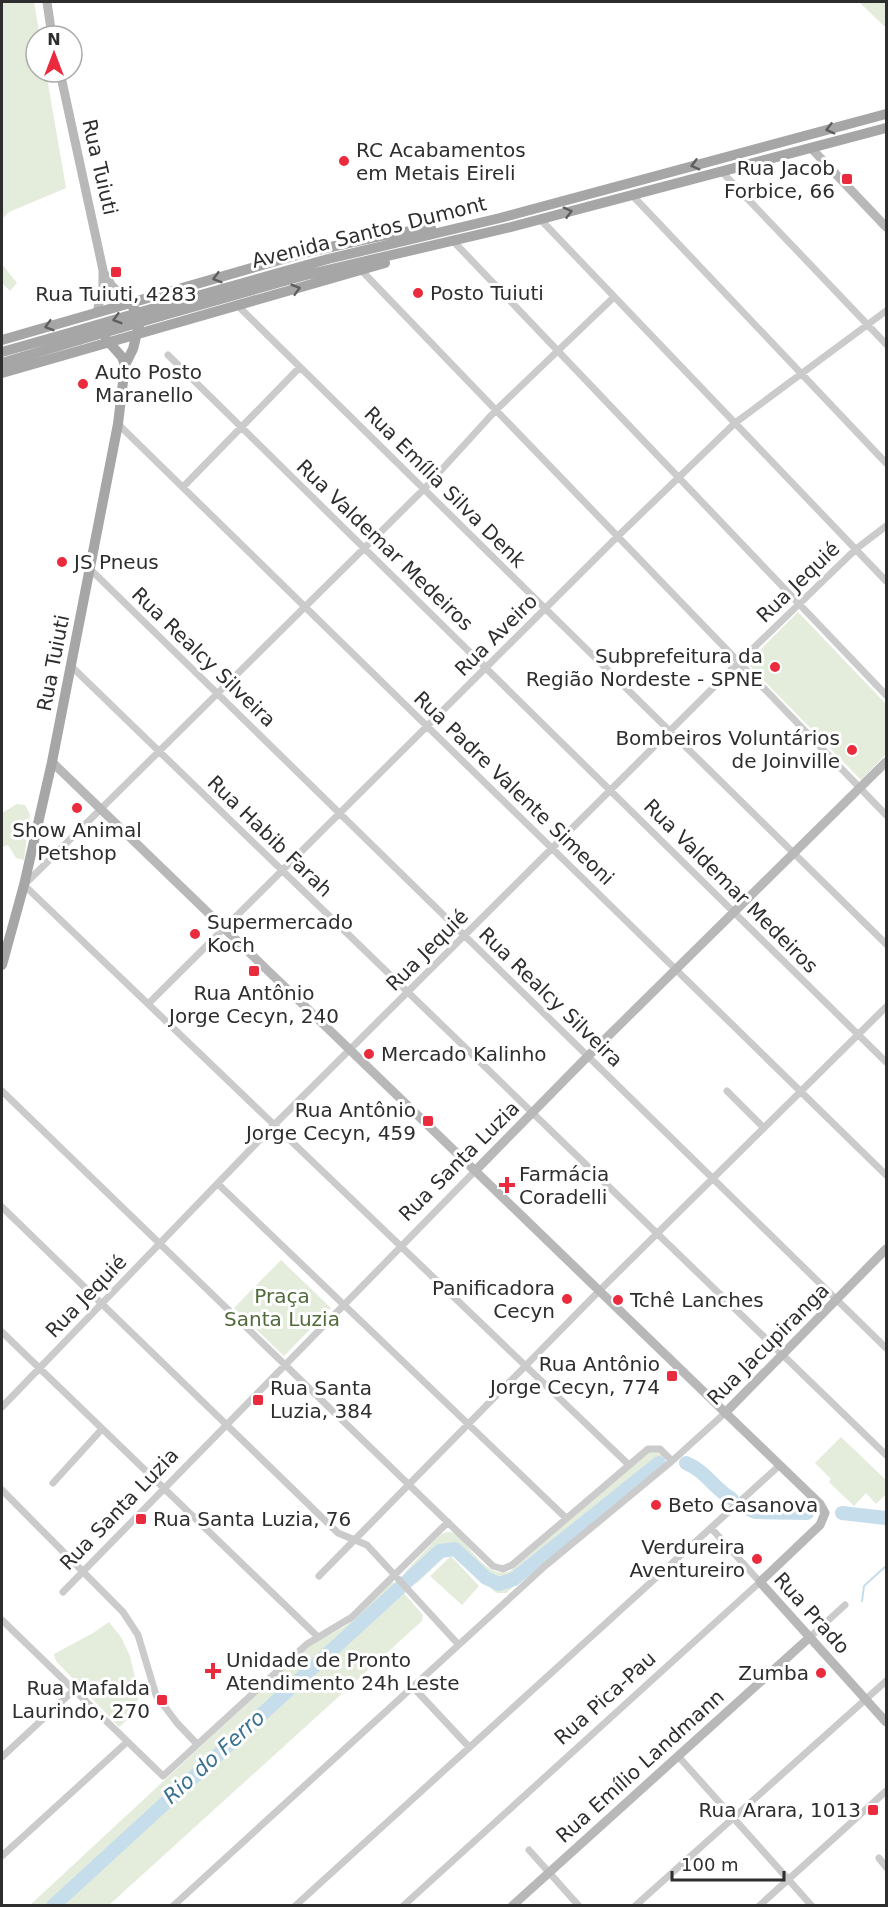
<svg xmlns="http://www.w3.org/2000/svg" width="888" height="1907" viewBox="0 0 888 1907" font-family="'DejaVu Sans',sans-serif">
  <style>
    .green { fill: #e4ecdb }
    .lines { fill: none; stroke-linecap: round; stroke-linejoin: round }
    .stream { stroke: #c6deec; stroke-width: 2 }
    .river { stroke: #c6deec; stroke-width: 14 }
    .street { stroke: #cbcbcb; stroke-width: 7 }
    .secondary { stroke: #b8b8b8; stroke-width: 9 }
    .primary { stroke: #a6a6a6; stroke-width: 10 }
    .primary-bridge { stroke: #a6a6a6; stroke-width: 10 }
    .oneway { stroke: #5e5e5e }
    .poi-dot { fill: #e92b3d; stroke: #fff; stroke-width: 2 }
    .labels { text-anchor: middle; stroke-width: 6; stroke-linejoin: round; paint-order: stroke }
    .poi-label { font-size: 20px; fill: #2e2e2e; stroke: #fff; text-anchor: start }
    .street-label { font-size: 20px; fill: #2e2e2e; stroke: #fff }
    .park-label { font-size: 20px; fill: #516a3a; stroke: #fff }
    .water-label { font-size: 21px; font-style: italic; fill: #3a7191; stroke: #fff }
  </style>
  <rect width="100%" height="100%" fill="#fff"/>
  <path class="green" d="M2,2H34L40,36H36V72H46L66,188L9,212L2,219Z
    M859,2H886V28Z
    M2,264L17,283L10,291L2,283Z
    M798,612L886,704V754L861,780L747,663Z
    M17,804L25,805L30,814L24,860L16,858L8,845L2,847V813Z
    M281,1260L331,1308L284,1356L234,1308Z
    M841,1437L886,1480V1494L876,1504L866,1493L854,1506L829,1482L831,1479L815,1463Z
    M650,1451H656L664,1457L663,1461L506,1593H496L453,1552H450L417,1583L411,1585L406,1582L403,1576L406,1571L440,1535C447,1531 451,1531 458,1535C471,1549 489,1580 510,1571Z
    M451,1556L479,1586L462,1605L430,1576Z
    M390,1582L395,1583L423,1615L422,1621L109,1905L29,1906L309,1646L347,1625Z
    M109,1622L121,1637L130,1656L139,1695L134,1714L119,1727L56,1661L54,1654L93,1633Z"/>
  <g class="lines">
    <path class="stream" d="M862,1601L864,1586L886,1566"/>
    <path class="river" d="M686,1463C707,1472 713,1488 732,1499
      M744,1507L755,1512L807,1513
      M842,1513L886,1518
      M53,1906L440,1551L455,1549L486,1578L499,1584L514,1579L659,1463"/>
    <path class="street" d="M722,172L886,344
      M632,195L886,463
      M540,219L886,581
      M455,243L886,695
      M361,270L886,815
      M614,297L496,410L424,489L24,885L629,1465
      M237,305L886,944
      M168,355L886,1062
      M118,424L886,1175
      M183,487L300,367
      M90,569L886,1348
      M71,666L886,1455
      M148,1004L618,536L735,423L886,311
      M2,1091L493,1566L503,1569L512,1565L648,1449H660L672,1461
      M727,1091L764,1128
      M218,1184L566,1518
      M2,1207L338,1533L367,1545L458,1644
      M2,1332L317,1636
      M2,1407L274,1125L739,662L856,549L886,526
      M53,1483L102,1429
      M2,1490L123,1612L138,1635L156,1695L177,1723L197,1744
      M319,1576L599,1291L886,1007
      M63,1592L475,1171
      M2,1620L163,1776L307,1644L352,1617L448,1522
      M810,1637L845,1605
      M412,1686L469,1747
      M678,1756L812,1906
      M2,1757L74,1690
      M529,1850L579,1906
      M2,1856L127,1742
      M879,1858L886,1867
      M173,1906L545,1566L672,1461L725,1413
      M295,1906L780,1465
      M403,1906L760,1582L711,1528
      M635,1906L886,1681
      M759,1906L886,1791"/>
    <path class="secondary" d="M47,2L52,36
      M60,72L103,270V288L97,312
      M811,148L886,227
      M104,273L112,286L130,303
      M52,762L820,1504L825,1513L820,1525L760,1582L886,1722
      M475,1171L588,1056L886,762
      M725,1413L886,1249
      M512,1906L810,1637"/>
    <path class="primary" d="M158,307L328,259L500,218L886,114
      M161,316L302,276L511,227L886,128
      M106,339L122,357L125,365
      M2,340L304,253L385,235L431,228
      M2,352L76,331
      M2,363L79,340
      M2,373L385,263
      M2,965L24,885L52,762L118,424L125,365L133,349L139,325V315L130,303"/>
    <path class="primary-bridge" d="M76,331L158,307
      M79,340L161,316"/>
  </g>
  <defs><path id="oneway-chevron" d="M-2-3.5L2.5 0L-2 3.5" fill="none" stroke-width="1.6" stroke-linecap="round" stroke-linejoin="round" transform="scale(1.5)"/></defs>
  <g class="oneway">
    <use href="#oneway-chevron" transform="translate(830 129) rotate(165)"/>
    <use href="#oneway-chevron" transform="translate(695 165) rotate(165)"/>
    <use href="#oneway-chevron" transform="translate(568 212) rotate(-15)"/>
    <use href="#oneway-chevron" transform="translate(217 278) rotate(164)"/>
    <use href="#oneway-chevron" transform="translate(296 289) rotate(-16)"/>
    <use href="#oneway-chevron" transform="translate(117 319) rotate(164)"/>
    <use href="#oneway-chevron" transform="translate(49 326) rotate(164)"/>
  </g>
  <g class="poi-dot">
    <circle cx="344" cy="161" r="6"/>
    <rect x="841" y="173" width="12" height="12" rx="3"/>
    <rect x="110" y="266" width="12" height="12" rx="3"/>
    <circle cx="418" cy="293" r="6"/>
    <circle cx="83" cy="384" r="6"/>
    <circle cx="62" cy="562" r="6"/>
    <circle cx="775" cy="667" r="6"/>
    <circle cx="852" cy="750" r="6"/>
    <circle cx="77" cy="808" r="6"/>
    <circle cx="195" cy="934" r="6"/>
    <rect x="248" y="965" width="12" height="12" rx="3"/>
    <circle cx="369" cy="1054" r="6"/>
    <rect x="422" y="1115" width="12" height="12" rx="3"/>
    <path d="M504 1176h6v6h6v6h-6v6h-6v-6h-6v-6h6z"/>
    <circle cx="567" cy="1299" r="6"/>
    <circle cx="618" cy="1300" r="6"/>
    <rect x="666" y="1370" width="12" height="12" rx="3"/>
    <rect x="252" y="1394" width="12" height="12" rx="3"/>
    <circle cx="656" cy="1505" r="6"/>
    <rect x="135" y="1513" width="12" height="12" rx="3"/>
    <circle cx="757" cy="1559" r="6"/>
    <path d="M210 1662h6v6h6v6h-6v6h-6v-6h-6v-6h6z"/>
    <circle cx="821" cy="1673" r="6"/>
    <rect x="156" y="1694" width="12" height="12" rx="3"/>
    <rect x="867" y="1804" width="12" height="12" rx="3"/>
  </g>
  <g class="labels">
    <g class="poi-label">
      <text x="356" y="157">RC Acabamentos<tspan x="356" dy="23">em Metais Eireli</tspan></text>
      <text x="835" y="175" text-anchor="end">Rua Jacob<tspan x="835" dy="23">Forbice, 66</tspan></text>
      <text x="430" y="300">Posto Tuiuti</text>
      <text x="116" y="301" text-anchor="middle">Rua Tuiuti, 4283</text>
      <text x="95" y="379">Auto Posto<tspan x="95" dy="23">Maranello</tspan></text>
      <text x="74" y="569">JS Pneus</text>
      <text x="763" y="663" text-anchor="end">Subprefeitura da<tspan x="763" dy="23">Região Nordeste - SPNE</tspan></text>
      <text x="840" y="745" text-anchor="end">Bombeiros Voluntários<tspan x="840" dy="23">de Joinville</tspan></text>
      <text x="77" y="837" text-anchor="middle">Show Animal<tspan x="77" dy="23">Petshop</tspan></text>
      <text x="207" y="929">Supermercado<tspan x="207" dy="23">Koch</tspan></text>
      <text x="254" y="1000" text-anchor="middle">Rua Antônio<tspan x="254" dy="23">Jorge Cecyn, 240</tspan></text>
      <text x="381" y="1061">Mercado Kalinho</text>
      <text x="416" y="1117" text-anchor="end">Rua Antônio<tspan x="416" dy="23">Jorge Cecyn, 459</tspan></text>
      <text x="519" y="1181">Farmácia<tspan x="519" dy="23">Coradelli</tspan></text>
      <text x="555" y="1295" text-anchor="end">Panificadora<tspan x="555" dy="23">Cecyn</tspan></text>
      <text x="630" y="1307">Tchê Lanches</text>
      <text x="660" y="1371" text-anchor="end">Rua Antônio<tspan x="660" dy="23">Jorge Cecyn, 774</tspan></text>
      <text x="270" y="1395">Rua Santa<tspan x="270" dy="23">Luzia, 384</tspan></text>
      <text x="668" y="1512">Beto Casanova</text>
      <text x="153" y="1526">Rua Santa Luzia, 76</text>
      <text x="745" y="1554" text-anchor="end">Verdureira<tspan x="745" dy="23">Aventureiro</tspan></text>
      <text x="226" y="1667">Unidade de Pronto<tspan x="226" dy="23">Atendimento 24h Leste</tspan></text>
      <text x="809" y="1680" text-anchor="end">Zumba</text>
      <text x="150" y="1695" text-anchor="end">Rua Mafalda<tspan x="150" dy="23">Laurindo, 270</tspan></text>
      <text x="861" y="1817" text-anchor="end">Rua Arara, 1013</text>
    </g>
    <g class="street-label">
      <text transform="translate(100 167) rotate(77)" y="7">Rua Tuiuti</text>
      <text transform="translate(369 232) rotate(-14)" y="7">Avenida Santos Dumont</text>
      <text transform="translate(445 487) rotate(45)" y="7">Rua Emília Silva Denk</text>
      <text transform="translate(385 545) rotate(44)" y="7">Rua Valdemar Medeiros</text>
      <text transform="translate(798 582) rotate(-44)" y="7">Rua Jequié</text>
      <text transform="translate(496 635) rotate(-45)" y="7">Rua Aveiro</text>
      <text transform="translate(204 657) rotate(44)" y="7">Rua Realcy Silveira</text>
      <text transform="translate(53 663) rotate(-79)" y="7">Rua Tuiuti</text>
      <text transform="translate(514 788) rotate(44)" y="7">Rua Padre Valente Simeoni</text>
      <text transform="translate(270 836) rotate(44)" y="7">Rua Habib Farah</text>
      <text transform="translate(731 886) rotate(45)" y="7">Rua Valdemar Medeiros</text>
      <text transform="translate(427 950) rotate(-45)" y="7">Rua Jequié</text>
      <text transform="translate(551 997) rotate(44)" y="7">Rua Realcy Silveira</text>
      <text transform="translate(459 1161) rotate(-45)" y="7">Rua Santa Luzia</text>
      <text transform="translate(86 1296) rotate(-46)" y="7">Rua Jequié</text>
      <text transform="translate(768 1344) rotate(-45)" y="7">Rua Jacupiranga</text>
      <text transform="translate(119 1509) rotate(-46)" y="7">Rua Santa Luzia</text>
      <text transform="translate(812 1613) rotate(48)" y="7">Rua Prado</text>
      <text transform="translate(605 1698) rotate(-42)" y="7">Rua Pica-Pau</text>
      <text transform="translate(640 1766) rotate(-42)" y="7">Rua Emílio Landmann</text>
    </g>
    <g class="park-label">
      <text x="282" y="1303">Praça<tspan x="282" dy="23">Santa Luzia</tspan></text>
    </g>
    <g class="water-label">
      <text transform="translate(214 1757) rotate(-42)" y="7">Rio do Ferro</text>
    </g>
  </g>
  <rect width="888" height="1907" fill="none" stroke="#2e2e2e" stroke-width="6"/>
  <g transform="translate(54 54)"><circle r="28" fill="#ffffff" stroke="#ababab" stroke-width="1.5"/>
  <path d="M0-4.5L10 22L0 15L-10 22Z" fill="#e92b3d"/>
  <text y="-9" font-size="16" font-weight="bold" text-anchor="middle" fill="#2e2e2e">N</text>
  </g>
  <path d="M672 1871v9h112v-9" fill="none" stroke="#2e2e2e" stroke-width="3"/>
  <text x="681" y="1871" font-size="18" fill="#2e2e2e" stroke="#ffffff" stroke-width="4.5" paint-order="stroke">100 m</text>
</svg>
